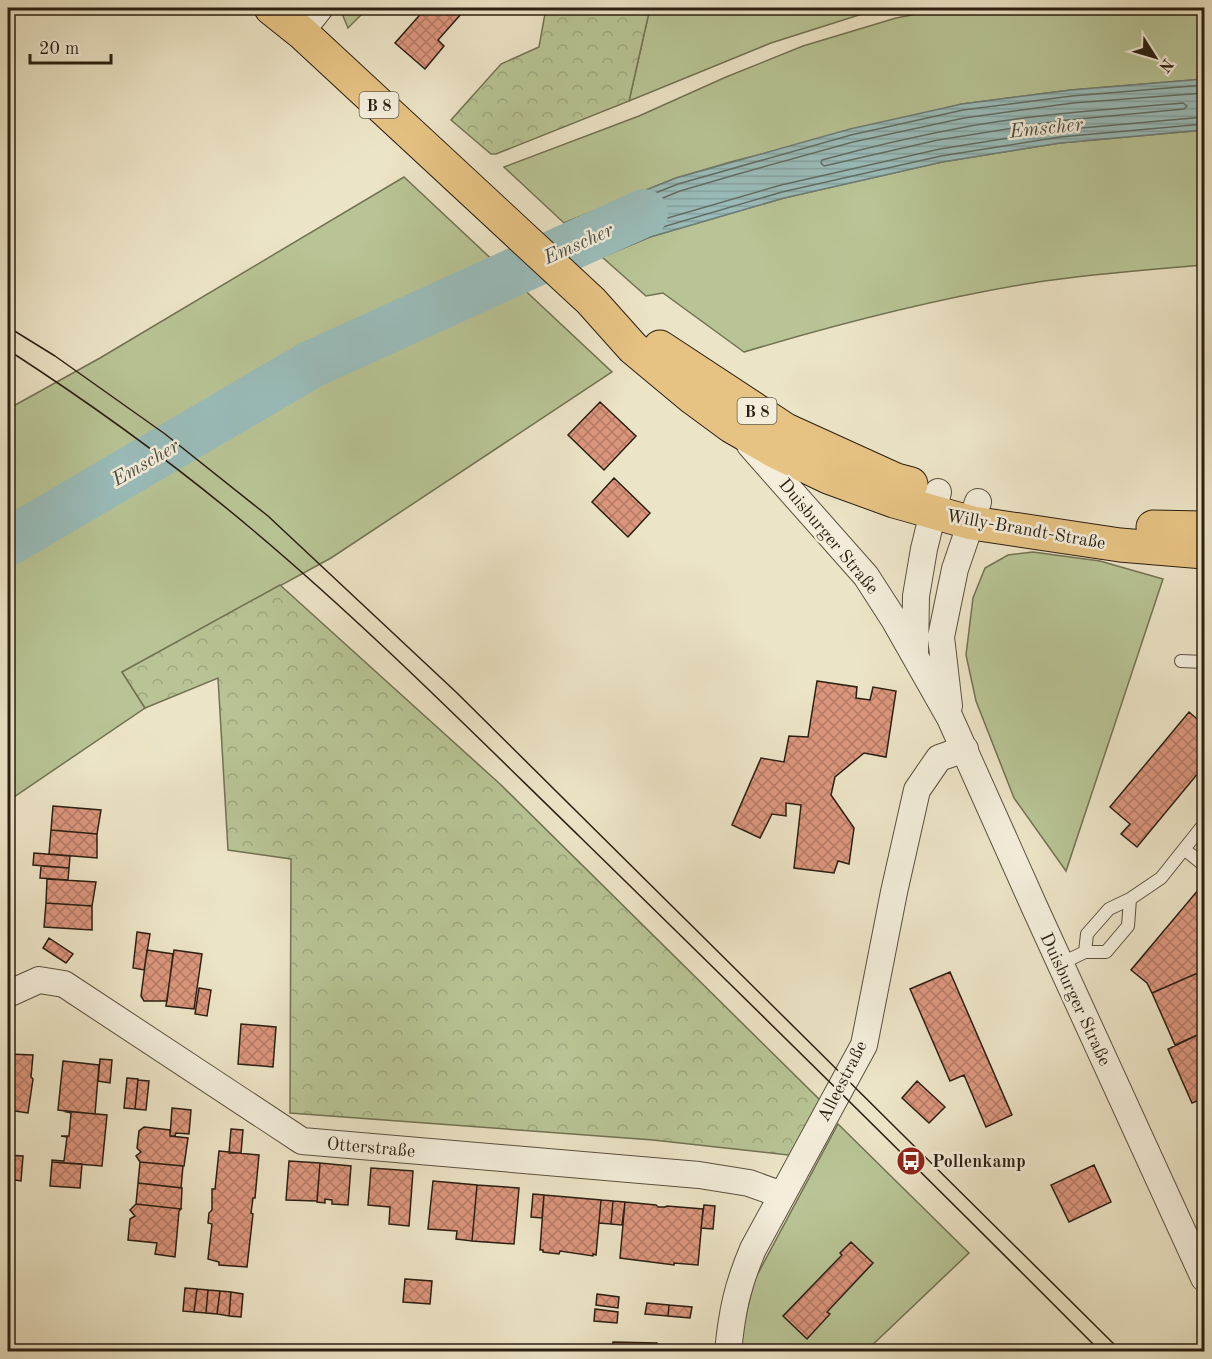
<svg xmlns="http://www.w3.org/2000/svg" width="1212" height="1359" viewBox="0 0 1212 1359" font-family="'Old Standard TT',serif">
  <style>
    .grass { fill: #b8c495; stroke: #727253; stroke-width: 1.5 }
    .forest { fill: url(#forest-crowns); stroke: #727253; stroke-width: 1.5 }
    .water { fill: url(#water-rules); stroke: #6e7e77; stroke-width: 1.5 }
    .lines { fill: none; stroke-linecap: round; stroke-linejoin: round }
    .shore { stroke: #626e66; stroke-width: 1.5 }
    .river { stroke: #9abdbb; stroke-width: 48 }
    .building { fill: url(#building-cross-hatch); stroke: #2b1f11; stroke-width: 1.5 }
    .service-casing { stroke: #5b503e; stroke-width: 14 }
    .minor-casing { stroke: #5b503e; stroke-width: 28 }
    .primary-casing { stroke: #2b1f11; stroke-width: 35 }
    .service { stroke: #f3edda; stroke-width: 12 }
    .minor { stroke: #f3edda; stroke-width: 26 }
    .primary { stroke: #e6c283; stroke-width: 33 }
    .tram { stroke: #2b1f11; stroke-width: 1.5 }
    .labels { text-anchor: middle; stroke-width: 5; stroke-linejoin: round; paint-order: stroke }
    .shield { fill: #f3edda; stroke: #675d4d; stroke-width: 1.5 }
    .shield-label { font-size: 16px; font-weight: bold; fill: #2b1f11 }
    .street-label { font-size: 18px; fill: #2b1f11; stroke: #f3edda }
    .poi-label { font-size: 18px; font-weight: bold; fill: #2b1f11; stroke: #f3edda; text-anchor: start }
    .water-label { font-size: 20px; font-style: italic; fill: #4c4e44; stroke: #f3edda }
  </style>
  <defs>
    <pattern id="forest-crowns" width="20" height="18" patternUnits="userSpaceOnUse" patternTransform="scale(1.5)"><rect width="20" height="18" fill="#b8c495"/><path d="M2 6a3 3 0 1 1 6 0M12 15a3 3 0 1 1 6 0" fill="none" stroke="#9ea87f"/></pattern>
    <pattern id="water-rules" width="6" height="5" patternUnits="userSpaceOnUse" patternTransform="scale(1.5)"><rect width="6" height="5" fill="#9abdbb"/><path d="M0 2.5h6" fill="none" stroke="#85a2a0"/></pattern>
    <pattern id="building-cross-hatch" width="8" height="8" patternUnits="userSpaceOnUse" patternTransform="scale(1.5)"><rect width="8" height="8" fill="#dc967d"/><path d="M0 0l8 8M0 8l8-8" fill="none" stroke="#b37a65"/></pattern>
  </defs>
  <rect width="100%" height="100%" fill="#ece4c6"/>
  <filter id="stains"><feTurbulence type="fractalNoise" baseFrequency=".00333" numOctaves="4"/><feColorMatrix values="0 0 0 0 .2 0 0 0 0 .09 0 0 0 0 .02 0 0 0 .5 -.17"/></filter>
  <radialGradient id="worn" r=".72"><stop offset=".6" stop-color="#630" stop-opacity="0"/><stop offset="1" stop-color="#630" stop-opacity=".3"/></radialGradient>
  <path class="grass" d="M344,8H368L348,28L343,16Z
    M650,8H881L771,43L629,101Z
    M948,8H1204V79L1071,90L962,104L734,161L676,178L564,223L504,167L639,116L726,77L803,46L896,18Z
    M1204,130V265C1147,270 1089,274 1032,283C934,299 838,324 744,352L663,293L646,296L602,257L650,237L784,198L942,162L1060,143Z
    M404,177L612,372L331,558L122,672L145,708L8,801V409L100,358Z
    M1033,552L1100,561L1163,579L1066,871L1014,798L976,701L966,655L973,598L985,568L1008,555Z
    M838,1124L969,1253L866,1351L741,1352V1334L755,1279Z"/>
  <path class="forest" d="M546,8H650L629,101L496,154H491L451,120L501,64L539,47Z
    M280,585L500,784L823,1103L797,1156L653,1140L290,1113L291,859L228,850L218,678L145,708L122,672Z"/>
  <path class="water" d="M1204,79V130L1060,143L942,162L784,198L650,237L602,257L564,223L676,178L850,129L962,104L1071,90Z"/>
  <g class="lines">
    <path class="shore" d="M1204,85L1072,96L963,110L851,135L678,184L580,223L578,226L604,249L649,231L782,192L941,156L1060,137L1204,124
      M1204,93L1073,103L964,118L853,142L738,174L680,191L594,226L592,229L606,240L647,224L781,185L940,149L1059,130L1204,117
      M1183,103L1187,106L1184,109L1057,121L938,140L824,166L821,163L822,160C869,147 917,136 965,127C1037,114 1111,109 1183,103Z"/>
    <path class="river" d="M8,542L310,365L644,213"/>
  </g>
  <path class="building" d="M426,8H453L461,14L438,40L444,46L425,69L395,43Z
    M600,402L636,436L604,470L568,435Z
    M614,478L650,513L628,537L592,502Z
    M817,681L857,687L856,698L870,700L873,687L896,691L886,757L864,753L835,777L831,795L854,828L849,864L838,861L834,873L794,868L801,805L786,803V816L772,814L760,838L732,825L761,758L784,762L789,736L808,737Z
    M1189,712L1204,725V766L1137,847L1121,834L1130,824L1110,807Z
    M53,806L101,810L97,834L51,830Z
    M51,830L97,834V858L49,854Z
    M34,853L70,856L69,868L33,865Z
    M41,866L69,868L68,880L40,878Z
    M47,879L96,882L92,906L46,903Z
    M1204,883V966L1200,972L1152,993L1147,983L1131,970Z
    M46,903L92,906V930L44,927Z
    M137,932L150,934L144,970L133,968Z
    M49,938L73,954L66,963L43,948Z
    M147,950L173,954L167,1001H144L141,996Z
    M174,950L202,954L194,1009L166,1006Z
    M950,972L1012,1115L986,1127L964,1075L950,1081L910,989Z
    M1200,972L1204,982V1003L1203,1004L1204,1008V1032L1175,1045L1152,993Z
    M199,988L211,990L207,1016L195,1014Z
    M241,1024L276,1027L273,1067L238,1064Z
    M1204,1032V1098L1192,1103L1168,1049Z
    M8,1054L33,1055L31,1077L33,1079L28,1113L8,1110Z
    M100,1059L112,1060L110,1083L98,1081Z
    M63,1061L99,1065L95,1114L58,1110Z
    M127,1078L138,1079L135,1109L124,1108Z
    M138,1080L149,1081L146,1110L135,1109Z
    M917,1081L945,1107L929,1123L902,1098Z
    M172,1108L191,1110L189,1134L176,1133L175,1136H170Z
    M8,1110L11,1111L12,1121L8,1150Z
    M63,1111L107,1115L102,1166L52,1162V1160L64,1161L67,1137L61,1136H69L71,1113Z
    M144,1127L170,1130V1136L188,1138L184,1166L140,1162L136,1156L141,1152L137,1148L139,1131Z
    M231,1129L243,1130L241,1153H229Z
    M219,1151L259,1155L255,1198H253L251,1213L253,1214L247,1267L219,1265V1262L208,1259L212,1224L208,1223L209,1213L212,1210V1189H215Z
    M8,1155L23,1156L21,1181L8,1179Z
    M289,1161L320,1163L317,1201L286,1200Z
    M52,1162L82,1164L80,1188L50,1186Z
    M140,1162L183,1166L181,1188L138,1183Z
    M320,1163L351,1166L348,1205L332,1204V1200L325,1199V1203L317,1202Z
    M1094,1165L1111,1202L1069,1222L1051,1185Z
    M371,1168L413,1171L409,1226L389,1224L390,1207L368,1205Z
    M433,1181L477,1185L472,1241L456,1239L457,1231L428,1229Z
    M138,1183L182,1188L181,1209L136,1204Z
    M477,1185L519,1188L514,1244L472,1241Z
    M533,1194L544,1195L542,1218L531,1217Z
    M544,1195L601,1200L596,1255L593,1254V1256L560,1251L559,1254L543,1252V1250H540Z
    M601,1200L613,1201L611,1224L599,1223Z
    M613,1201L625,1202L622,1225L611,1224Z
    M625,1202L656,1205L658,1207H665L667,1206L703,1209L698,1265L674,1263V1265L620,1258Z
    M136,1204L181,1209L179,1211L175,1257L155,1254L157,1243L128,1240L130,1219L135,1216L130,1210Z
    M704,1205L715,1206L713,1229L701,1228Z
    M851,1242L873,1263L827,1312L830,1314L807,1339L783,1316L842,1255L840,1253Z
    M405,1279L432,1281L430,1304L403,1302Z
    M185,1288L197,1289L194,1312L183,1311Z
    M197,1289L208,1290L206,1313L194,1312Z
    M208,1290L220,1291L217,1314L206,1313Z
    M220,1291L231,1292L229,1316L217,1314Z
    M231,1292L243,1294L241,1317L229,1316Z
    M597,1294L619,1297L618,1308L596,1305Z
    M647,1303L669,1305L668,1316L645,1314Z
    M669,1305L692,1307L690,1318L668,1316Z
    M595,1309L618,1312L617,1323L594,1321Z
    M613,1342L657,1343V1352H612Z"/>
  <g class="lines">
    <g class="service-casing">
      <path id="service" d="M1181,661L1204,662
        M1184,849L1204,865
        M1085,952L1087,934L1109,909L1130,899L1161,878L1204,824
        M1060,964L1085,952H1106L1128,926L1130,899"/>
    </g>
    <g class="minor-casing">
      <path id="minor" d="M301,32L320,8
        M750,445L866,576L895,621L950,718L1034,906L1204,1278
        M915,654L916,596L924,549L938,492
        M949,706L941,637L955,569L978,502
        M8,994L39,980L64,984L302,1141L699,1175L749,1183L782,1195
        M728,1352C732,1311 737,1287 753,1249L864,1045L894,892L917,790L939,758L965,749"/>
    </g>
    <g class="primary-casing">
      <path id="primary" d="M271,8L301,32L591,301L633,348L693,398L731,426L776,452L828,477L894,501L972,523L1120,545L1204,552
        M660,347L786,430L896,480L911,484
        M1153,527L1204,528"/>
    </g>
    <use href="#service" class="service"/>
    <use href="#minor" class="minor"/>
    <use href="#primary" class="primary"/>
    <path class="tram" d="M8,327L55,356L165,434L268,516L456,692L1122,1352
      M8,350C93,405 176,465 254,531C368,627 473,733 580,837C755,1008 929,1179 1101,1352"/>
  </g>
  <defs>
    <g id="bus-disc" transform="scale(1.5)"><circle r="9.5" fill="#8f2418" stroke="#f3edda"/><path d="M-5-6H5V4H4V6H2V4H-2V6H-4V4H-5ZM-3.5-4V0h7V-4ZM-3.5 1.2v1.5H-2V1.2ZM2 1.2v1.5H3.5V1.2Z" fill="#fff"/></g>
  </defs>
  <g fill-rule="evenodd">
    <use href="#bus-disc" x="911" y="1161"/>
  </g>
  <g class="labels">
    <g class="shield">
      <rect x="359.5" y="92" width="39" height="26" rx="4.5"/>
      <rect x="737.5" y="398" width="39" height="26" rx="4.5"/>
    </g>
    <g class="shield-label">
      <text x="379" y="111">B 8</text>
      <text x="757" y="417">B 8</text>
    </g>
    <g class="street-label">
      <text transform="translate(1026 529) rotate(10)" y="6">Willy-Brandt-Straße</text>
      <text transform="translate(829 536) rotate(50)" y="6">Duisburger Straße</text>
      <text transform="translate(1076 999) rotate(65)" y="6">Duisburger Straße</text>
      <text transform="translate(842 1081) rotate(-63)" y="6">Alleestraße</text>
      <text transform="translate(371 1147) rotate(5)" y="6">Otterstraße</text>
    </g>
    <g class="poi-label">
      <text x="932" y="1167">Pollenkamp</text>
    </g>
    <g class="water-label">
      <text transform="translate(1046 127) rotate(-6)" y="7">Emscher</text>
      <text transform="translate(578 243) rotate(-24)" y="7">Emscher</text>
      <text transform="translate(145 462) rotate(-30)" y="7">Emscher</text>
    </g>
  </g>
  <rect width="1212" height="1359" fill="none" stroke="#ece4c6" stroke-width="30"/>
  <rect x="9" y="9" width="1194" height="1341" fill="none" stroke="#2b1f11" stroke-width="3"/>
  <rect x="15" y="15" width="1182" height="1329" fill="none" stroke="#2b1f11" stroke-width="1.5"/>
  <g transform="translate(1155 57) rotate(127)" stroke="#f3edda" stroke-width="4.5" paint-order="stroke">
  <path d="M0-4.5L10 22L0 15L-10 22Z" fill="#2b1f11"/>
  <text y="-9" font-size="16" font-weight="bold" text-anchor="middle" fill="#2b1f11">N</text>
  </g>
  <path d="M30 54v9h81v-9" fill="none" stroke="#2b1f11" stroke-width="3"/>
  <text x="39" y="54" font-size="18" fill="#2b1f11" stroke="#f3edda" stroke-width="4.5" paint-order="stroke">20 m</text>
  <rect width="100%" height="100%" filter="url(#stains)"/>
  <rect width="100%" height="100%" fill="url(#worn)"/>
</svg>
